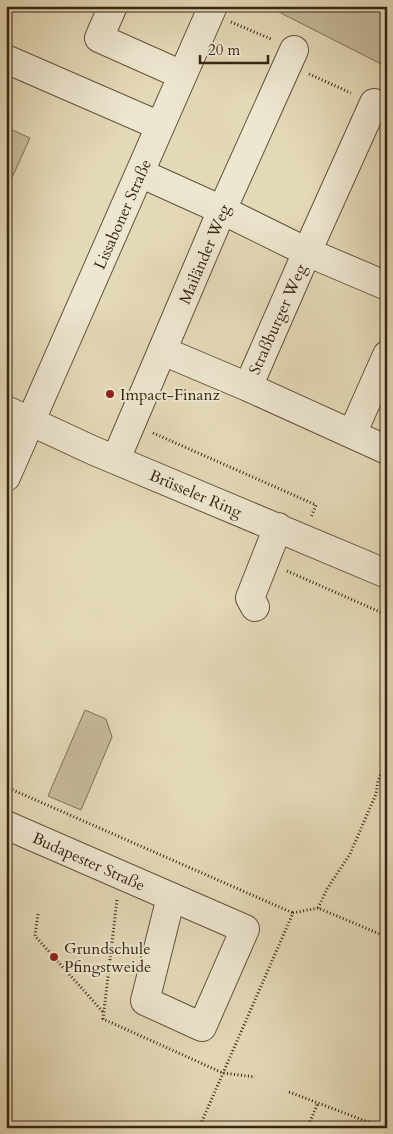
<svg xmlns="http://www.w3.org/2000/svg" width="393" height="1134" viewBox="0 0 393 1134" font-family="Cardo,serif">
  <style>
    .green { fill: #c6ba9b; stroke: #7e7056 }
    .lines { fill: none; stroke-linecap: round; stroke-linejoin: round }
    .minor-casing { stroke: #62523a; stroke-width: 30 }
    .path { stroke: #362511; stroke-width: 3; stroke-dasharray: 1 2.5; stroke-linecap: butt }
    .minor { stroke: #ede6d0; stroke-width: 28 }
    .poi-dot { fill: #8f2418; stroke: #ede6d0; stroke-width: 2 }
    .labels { text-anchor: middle; stroke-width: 4; stroke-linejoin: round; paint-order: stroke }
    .street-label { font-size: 16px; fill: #362511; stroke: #ede6d0 }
    .poi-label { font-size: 16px; fill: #362511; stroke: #ede6d0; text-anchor: start }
  </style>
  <rect width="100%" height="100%" fill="#e4d9b7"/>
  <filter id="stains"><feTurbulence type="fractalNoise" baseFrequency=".004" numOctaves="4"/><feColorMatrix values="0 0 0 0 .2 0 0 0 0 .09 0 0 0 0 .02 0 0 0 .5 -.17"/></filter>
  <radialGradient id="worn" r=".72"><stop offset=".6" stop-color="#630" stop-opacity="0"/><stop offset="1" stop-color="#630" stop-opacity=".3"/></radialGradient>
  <path class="green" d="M267,6H387V67Z
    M6,127L30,138L6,191Z
    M85,710L106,719L112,737L81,810L48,796Z"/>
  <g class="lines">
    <g class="minor-casing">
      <path id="minor" d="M113,6L99,38L182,75
        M6,59L160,126
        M140,173L222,210L307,252L387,286
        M163,351L248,387L387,450
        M248,387L307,252L374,103
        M6,410L92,450L387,574
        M352,434L387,355
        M116,459L222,210L294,50
        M6,477L213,6
        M255,607L250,598L278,527
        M6,825L245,929L202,1027L145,1001L171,897"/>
    </g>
    <path class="path" d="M231,22L271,39
      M309,74L351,93
      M153,433L316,505L311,517
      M287,571L387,615
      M6,787L293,913
      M117,900L103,1019L223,1073L255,1077
      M318,908L327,889L350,854L376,794L378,781L387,759
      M38,914L35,936L103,1012
      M289,1092L384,1128
      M199,1128L293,913L318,908L387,937
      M307,1128L318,1103"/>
    <use href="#minor" class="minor"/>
  </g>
  <g class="poi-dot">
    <circle cx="110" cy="394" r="5"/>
    <circle cx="54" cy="957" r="5"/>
  </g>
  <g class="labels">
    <g class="street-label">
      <text transform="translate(122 214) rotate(-66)" y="6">Lissaboner Straße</text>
      <text transform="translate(204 254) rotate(-67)" y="6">Mailänder Weg</text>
      <text transform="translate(277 319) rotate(-66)" y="6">Straßburger Weg</text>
      <text transform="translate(196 493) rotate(23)" y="6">Brüsseler Ring</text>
      <text transform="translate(89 861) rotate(24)" y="6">Budapester Straße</text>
    </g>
    <g class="poi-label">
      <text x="120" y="400">Impact-Finanz</text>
      <text x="64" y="954">Grundschule<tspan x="64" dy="18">Pfingstweide</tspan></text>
    </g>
  </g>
  <rect width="393" height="1134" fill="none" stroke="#e4d9b7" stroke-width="25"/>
  <rect x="8" y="8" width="378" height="1119" fill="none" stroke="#362511" stroke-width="2.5"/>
  <rect x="12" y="12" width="368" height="1109" fill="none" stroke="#362511"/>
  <path d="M200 55v8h68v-8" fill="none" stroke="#362511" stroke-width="2.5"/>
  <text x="208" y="55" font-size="15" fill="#362511" stroke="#ede6d0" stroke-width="4" paint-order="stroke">20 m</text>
  <rect width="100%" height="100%" filter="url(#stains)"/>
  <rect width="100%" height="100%" fill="url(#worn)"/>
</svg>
